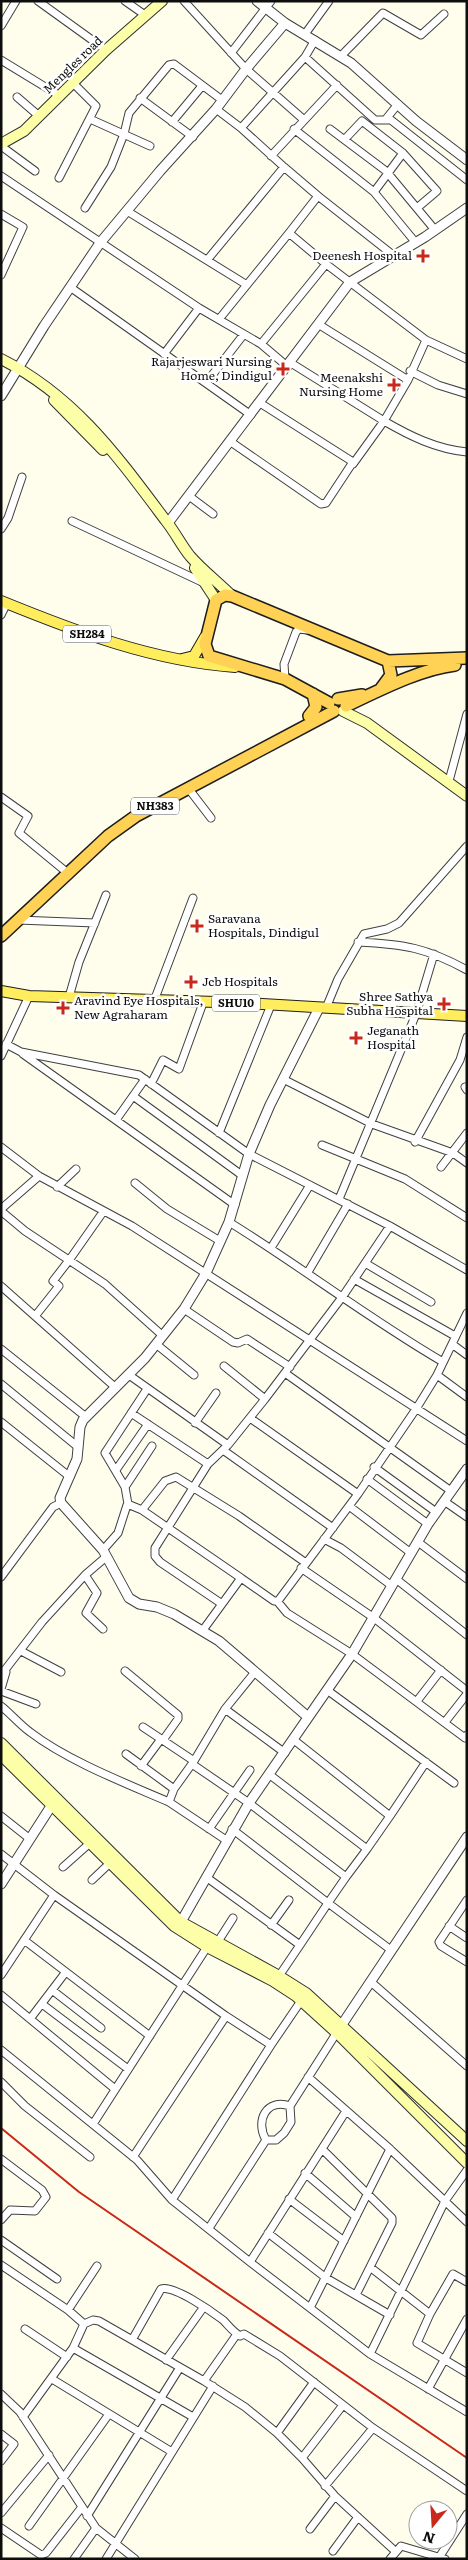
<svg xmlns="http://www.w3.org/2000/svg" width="468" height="2560" viewBox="0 0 468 2560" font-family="Literata,serif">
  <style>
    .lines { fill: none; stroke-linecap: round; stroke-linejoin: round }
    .minor-casing { stroke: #404040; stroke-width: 9 }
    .tertiary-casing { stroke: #404040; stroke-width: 11 }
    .secondary-casing { stroke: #2f2f2f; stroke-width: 12 }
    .primary-casing { stroke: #1e1e1e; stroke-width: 12 }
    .trunk-casing { stroke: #1e1e1e; stroke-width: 14 }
    .minor { stroke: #fff; stroke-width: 7 }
    .tertiary { stroke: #fff; stroke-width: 9 }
    .secondary { stroke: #fdffa8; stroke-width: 10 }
    .primary { stroke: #ffed5d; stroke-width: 10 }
    .trunk { stroke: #ffd154; stroke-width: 11 }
    .rail { stroke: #c8291b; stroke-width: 2 }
    .poi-dot { fill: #c8291b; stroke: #fff; stroke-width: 2 }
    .labels { text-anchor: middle; stroke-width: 5; stroke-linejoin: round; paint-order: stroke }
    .shield { fill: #fff; stroke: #565656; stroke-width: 1 }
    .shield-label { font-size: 11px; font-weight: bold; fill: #0d0d0d }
    .street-label { font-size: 12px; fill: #0d0d0d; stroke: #fff }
    .poi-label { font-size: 12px; fill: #0d0d0d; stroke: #fff; text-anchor: end }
  </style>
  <rect width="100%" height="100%" fill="#fffeed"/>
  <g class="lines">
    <g class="minor-casing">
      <path id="minor" d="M38,1L106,50
        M125,1L145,15
        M184,1L246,69L303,119
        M1,26L16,1
        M305,34L329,1
        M231,53L271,1
        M341,56L383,13L421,35L444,14
        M305,57L375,120H391L467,180
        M1,60L60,96
        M17,97L39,116
        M140,98L193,137
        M90,119L150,146
        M386,119L398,104
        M172,122L202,86
        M241,128L305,57L315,40
        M294,129L374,192L416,243
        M330,129L386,171L435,230
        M345,139L362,121L403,153L437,191L417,208
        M1,146L35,171
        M271,156L337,85
        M284,167L318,196L289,233
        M1,176L199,308L261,344L288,367
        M59,178L96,106L73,83
        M374,192L403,153
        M318,196L393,255
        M85,208L111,167L124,134L129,113L169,65L174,64L222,100
        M127,211L247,285
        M1,214L23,227L1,275
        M208,259L284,167L241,128L216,109
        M70,287L251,415
        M220,318L289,233L326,264
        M318,324L408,380
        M261,344L326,264L426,340L467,359
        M164,354L199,308
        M291,363L384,421L408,380L426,340
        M410,371L438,385L467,394
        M206,383L244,334
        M231,442L321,504L326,503L353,462L260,403
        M353,464L384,421C410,436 436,449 467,452
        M189,496L213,514
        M72,521L204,583
        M1,529L8,518L22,477
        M1,615L7,603
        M285,679L284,664L296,632L299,629L307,630
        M449,781L467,714
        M188,788L211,818
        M1,797L28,816L19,833L64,870
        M18,920L95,923
        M358,942C404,944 427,948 467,970
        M69,997L79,962L106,895
        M154,1001L193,898
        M326,1008L338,979L364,934L387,929L399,923L467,846
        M6,1044L21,1052L139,1075L249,1154L390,1226L467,1270
        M23,1054L235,1205
        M1,1056L29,996
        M283,1079L372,1124L453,1153L467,1163
        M151,1084L163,1060L179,1069L203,1003
        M465,1087L467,1090
        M133,1096L243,1176
        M116,1120L145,1079
        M219,1133L271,1005
        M415,1142L460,1060L467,1037
        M322,1145L405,1179L467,1218
        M1,1147L39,1176L132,1226L467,1441
        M441,1167L467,1133
        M135,1183L167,1209L220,1241
        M57,1187L76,1169
        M339,1199L416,1014L434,954
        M1,1209L39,1176
        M1,1211L25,1231L105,1284L163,1336
        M229,1222C302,1267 369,1319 443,1362
        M271,1248L310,1185
        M365,1263L431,1302
        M308,1272L348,1204
        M354,1279L455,1336
        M1,1286L116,1388
        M184,1309L233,1342L238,1343L247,1339L290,1367
        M36,1315L59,1286L53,1281L70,1259L103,1212
        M156,1344L194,1375
        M452,1344L467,1355
        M1,1349L86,1417
        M224,1366L265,1399
        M285,1373L451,1491
        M129,1375L228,1445
        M437,1375L467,1397
        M1,1384L78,1447
        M131,1413L208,1464
        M250,1418L358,1494
        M1,1422L70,1477
        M195,1423L216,1393
        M223,1450L333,1528
        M374,1467L436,1512
        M116,1470L148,1424
        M367,1479L428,1524
        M125,1487L152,1446
        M444,1501L467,1517
        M128,1504L125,1487L105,1453L147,1389
        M349,1506L411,1553
        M142,1510L241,1578
        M324,1539L341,1548L392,1586
        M418,1542L467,1579
        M103,1550L118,1533L127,1505H130L142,1510L165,1481L176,1477L239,1516L306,1563
        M301,1568L374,1618L467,1691
        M85,1575L97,1593L86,1613L103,1629
        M1,1577L53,1507L61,1503
        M396,1579L467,1635
        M277,1601L287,1613L352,1654L465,1738L467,1735
        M222,1604L160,1562L155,1556V1548L208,1464L228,1445L265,1399L343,1296L390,1226
        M203,1630L241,1578L274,1601H278L358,1494L416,1409L437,1375L467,1313
        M21,1651L61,1672
        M125,1671L178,1715V1719L163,1740
        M1,1675L42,1622L85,1575L106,1557
        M1,1689L6,1672
        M327,1690L454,1783
        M1,1691L36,1704
        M417,1701L441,1670
        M1,1706C11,1714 20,1725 30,1732C68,1761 125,1783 169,1802
        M225,1709L255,1672
        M445,1722L467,1694
        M143,1727L194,1761
        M294,1740L390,1816L426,1762
        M126,1754L174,1789
        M192,1764L249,1803L346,1877L367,1849
        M141,1766L161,1739
        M270,1775L367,1849L390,1816
        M1,1816L30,1839
        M209,1829L250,1770
        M232,1829L328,1903L346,1877
        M226,1840L169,1802L174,1789L194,1761L225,1709L285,1753
        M1,1854L54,1895L226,2016L133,2157
        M63,1867L90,1843
        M206,1877L300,1945L328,1903L391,1950
        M92,1880L110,1863
        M467,1900L439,1942L441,1946L467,1962
        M271,1925L289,1900
        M449,1926L467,1938
        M24,1940L150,2036
        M217,1943L233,1918
        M1,1975L54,1895
        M279,1976L300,1945
        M371,1982L467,2066
        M52,1990L101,2028
        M1,1995L115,2089
        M42,2004L128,2069
        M30,2019L65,1973
        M271,2045L303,1998
        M1,2050L137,2160L172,2200L250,2262L370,2354L467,2412
        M308,2077L390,2149L467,2222
        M1,2082L25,2106L90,2157
        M93,2124L209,1944
        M266,2140C255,2121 266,2098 290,2106
        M322,2149L392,2218V2223L356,2295
        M1,2159L42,2190L46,2197L35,2211L10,2210L1,2220
        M305,2173L356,2217
        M289,2199L344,2241
        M172,2200L271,2045L226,2016
        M209,2228L266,2140H276L284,2133L291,2122L290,2106L339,2029
        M268,2233L326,2278L390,2315
        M1,2240L57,2279
        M250,2262L346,2111
        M1,2265L68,2310L84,2324
        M370,2267L430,2314L453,2274L467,2282
        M310,2308L390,2149
        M68,2310L97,2266
        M430,2314L417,2343L467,2373
        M25,2329L67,2357
        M132,2340L161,2289C174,2285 211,2311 223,2320C229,2326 232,2331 240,2336L244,2334L280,2356L373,2428L467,2491
        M73,2348L193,2417
        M370,2354L445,2201L467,2170
        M166,2360L203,2308
        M52,2379L172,2452
        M204,2381L237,2334
        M428,2389L467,2319
        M1,2394L20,2412L96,2528L135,2559
        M23,2417L73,2348L84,2324L93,2320L99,2321L204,2381L245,2407L277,2433L302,2458L335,2496L395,2551
        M277,2433L314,2382
        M1,2434L14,2444L1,2461
        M302,2458L343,2405
        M325,2486L373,2428
        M1,2513L49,2455
        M87,2516L179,2369
        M29,2526L109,2414
        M1,2528L41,2555L46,2553L82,2507
        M310,2529L335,2496
        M333,2551L358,2517
        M440,2556L467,2514
        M74,2559L96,2528
        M106,2559L213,2386
        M390,2559L401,2546L445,2559"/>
    </g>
    <g class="tertiary-casing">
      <path id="tertiary" d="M257,1L285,23L351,63L416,121L467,160
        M1,396L44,326L100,243L160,171L216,109L246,69L285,23
        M168,523L350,282L425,237L467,208
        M308,1717L219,1641L174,1614L157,1607L139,1604L129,1598L103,1550L61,1503L60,1498L77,1459L80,1427L83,1420L145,1358L184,1309L206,1273L229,1222L249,1154L270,1105L319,1008
        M1,1884L55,1800
        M178,1927L249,1803L352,1654L428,1524L467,1469
        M341,2026L467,1837"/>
    </g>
    <g class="secondary-casing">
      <path id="secondary" d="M1,144L24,131L106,50L162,1
        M1,359C75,396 118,457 166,521C175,532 181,545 190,556C202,570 218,582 232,596
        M54,400L103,450
        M195,568L216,600
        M343,711L367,723L467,796
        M1,1743L181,1922L279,1976L306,1993L467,2141
        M1,1755L174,1926L207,1947L273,1981L296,1996L339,2035L467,2163"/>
    </g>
    <g class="primary-casing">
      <path id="primary" d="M1,601C77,632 153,661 235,667
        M182,659L194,656L205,637
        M1,991L29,996L247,1003L467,1016"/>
    </g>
    <g class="trunk-casing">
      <path id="trunk" d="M380,690L391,675L388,661
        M338,699L362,695
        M329,703L285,679L209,656L205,644L216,600L225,595L232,596L388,661L467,658
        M346,706C378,691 420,669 455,665
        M309,716L316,707L313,694
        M1,936L108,836L136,816L334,711"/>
    </g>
    <use href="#minor" class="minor"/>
    <use href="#tertiary" class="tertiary"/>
    <use href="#secondary" class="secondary"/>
    <use href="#primary" class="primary"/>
    <use href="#trunk" class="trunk"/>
    <path class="rail" d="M1,2128L79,2192L467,2458"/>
  </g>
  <g class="poi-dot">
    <path d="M420.5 248.5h5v5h5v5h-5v5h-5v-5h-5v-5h5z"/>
    <path d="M280.5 361.5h5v5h5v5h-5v5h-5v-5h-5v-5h5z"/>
    <path d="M391.5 377.5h5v5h5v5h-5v5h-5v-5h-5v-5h5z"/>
    <path d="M194.5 918.5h5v5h5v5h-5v5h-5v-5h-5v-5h5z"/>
    <path d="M188.5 974.5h5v5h5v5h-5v5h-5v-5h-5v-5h5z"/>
    <path d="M441.5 996.5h5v5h5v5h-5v5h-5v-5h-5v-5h5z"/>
    <path d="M60.5 1000.5h5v5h5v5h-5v5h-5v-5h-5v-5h5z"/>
    <path d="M353.5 1030.5h5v5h5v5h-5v5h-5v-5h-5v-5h5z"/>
  </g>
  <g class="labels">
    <g class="shield">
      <rect x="63" y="625.5" width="48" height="17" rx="4"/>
      <rect x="131" y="797.5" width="48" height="17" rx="4"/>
      <rect x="212" y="994.5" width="48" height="17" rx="4"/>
    </g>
    <g class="shield-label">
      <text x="87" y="638">SH284</text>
      <text x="155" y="810">NH383</text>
      <text x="236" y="1007">SHU10</text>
    </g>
    <g class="street-label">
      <text transform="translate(73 65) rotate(-44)" y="4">Mengles road</text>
    </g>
    <g class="poi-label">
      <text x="412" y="260">Deenesh Hospital</text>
      <text x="272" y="366">Rajarjeswari Nursing<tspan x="272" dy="14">Home, Dindigul</tspan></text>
      <text x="383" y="382">Meenakshi<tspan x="383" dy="14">Nursing Home</tspan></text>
      <text x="208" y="923" text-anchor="start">Saravana<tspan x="208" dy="14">Hospitals, Dindigul</tspan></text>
      <text x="202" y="986" text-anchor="start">Jcb Hospitals</text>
      <text x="433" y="1001">Shree Sathya<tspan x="433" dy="14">Subha Hospital</tspan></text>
      <text x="74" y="1005" text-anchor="start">Aravind Eye Hospitals,<tspan x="74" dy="14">New Agraharam</tspan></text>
      <text x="367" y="1035" text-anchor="start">Jeganath<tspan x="367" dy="14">Hospital</tspan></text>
    </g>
  </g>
  <rect width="468" height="2560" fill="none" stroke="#0d0d0d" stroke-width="5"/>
  <g transform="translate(433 2525) rotate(198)"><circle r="24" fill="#ffffff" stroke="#9e9e9e"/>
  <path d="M0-4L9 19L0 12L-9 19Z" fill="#c8291b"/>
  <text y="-8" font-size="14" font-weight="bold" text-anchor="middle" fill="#0d0d0d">N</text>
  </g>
</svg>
